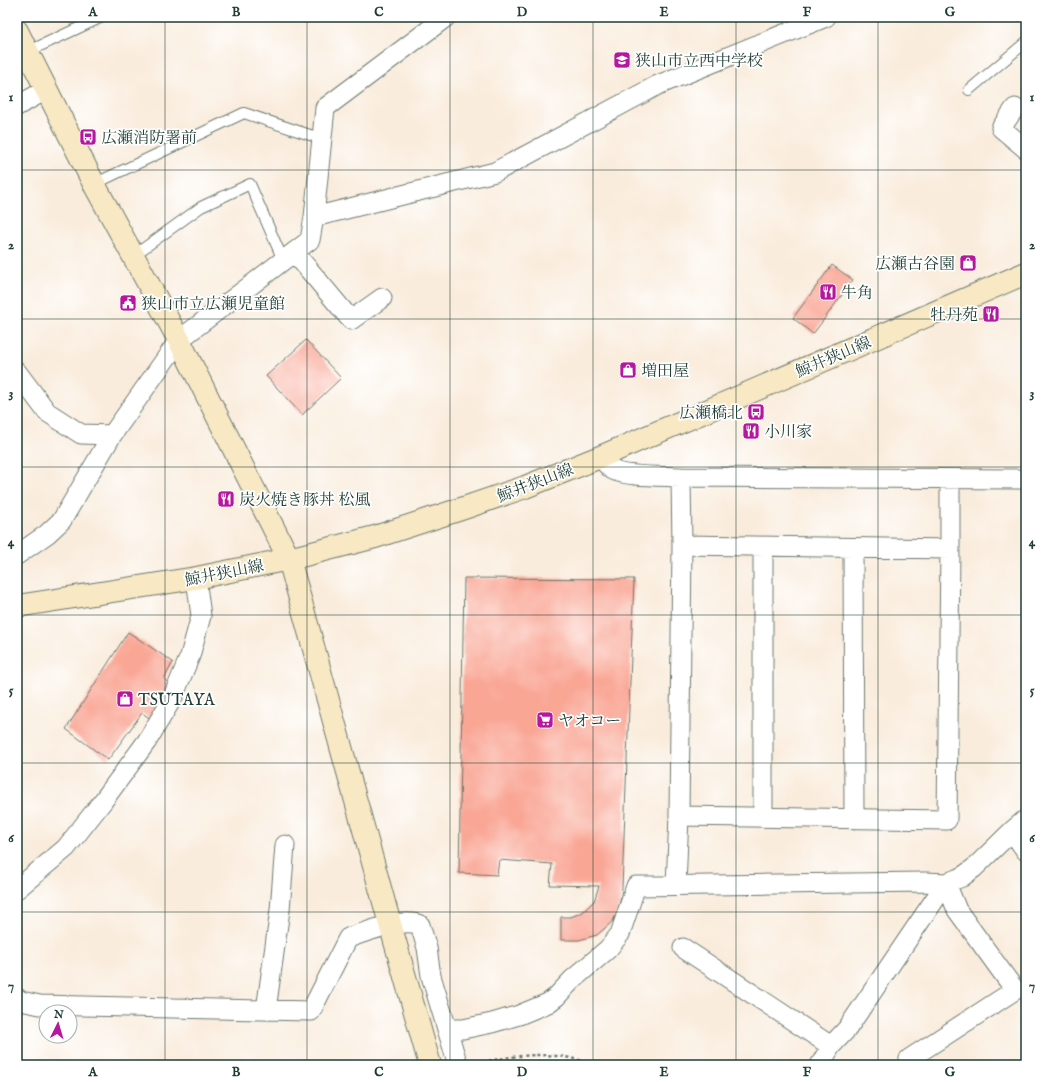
<svg xmlns="http://www.w3.org/2000/svg" width="1043" height="1082" viewBox="0 0 1043 1082" font-family="'IM FELL English','Noto Serif JP',serif">
  <style>
    .building { fill: #f9a694 }
    .lines { fill: none; stroke-linecap: round; stroke-linejoin: round }
    .lane-casing { stroke: #6b7a6f; stroke-width: 12 }
    .street-casing { stroke: #6b7a6f; stroke-width: 21 }
    .secondary-casing { stroke: #6b7a6f; stroke-width: 24 }
    .path { stroke: #6b7a6f; stroke-width: 2.5; stroke-dasharray: 3 3; stroke-linecap: butt }
    .lane { stroke: #fff; stroke-width: 10 }
    .street { stroke: #fff; stroke-width: 19 }
    .secondary { stroke: #f8e8c3; stroke-width: 22 }
    .grid { fill: none; stroke: #1f3d34; stroke-width: 1; stroke-opacity: 0.55 }
    .labels { text-anchor: middle; stroke-width: 3.5; stroke-linejoin: round; paint-order: stroke }
    .poi-label { font-size: 16px; fill: #1f3d34; stroke: #fff; text-anchor: start }
    .street-label { font-size: 16px; fill: #1f3d34; stroke: #fff }
    .neatline { fill: none; stroke: #1f3d34; stroke-width: 1.5 }
    .grid-label { font-size: 13px; text-anchor: middle; font-weight: bold; fill: #1f3d34 }
  </style>
  <rect width="100%" height="100%" fill="#fff"/>
  <filter id="ink" filterUnits="userSpaceOnUse"><feTurbulence type="fractalNoise" baseFrequency=".025" numOctaves="2"/><feDisplacementMap in="SourceGraphic" scale="8" xChannelSelector="R" yChannelSelector="G"/><feConvolveMatrix kernelMatrix="1 2 1 2 8 2 1 2 1" color-interpolation-filters="sRGB"/></filter>
  <filter id="wash" filterUnits="userSpaceOnUse"><feTurbulence type="fractalNoise" baseFrequency=".012" numOctaves="4" result="noise"/><feDisplacementMap in="SourceGraphic" scale="16" xChannelSelector="R" yChannelSelector="G"/><feGaussianBlur stdDeviation="0.9" result="paint"/><feColorMatrix in="noise" values="0 0 0 0 0 0 0 0 0 0 0 0 0 0 0 0 0 1.4 0 .05"/><feComposite in="paint" operator="in"/></filter>
  <g filter="url(#wash)">
    <rect width="100%" height="100%" fill="#f9ecdc"/>
    <g id="blocks">
      <path class="building" d="M832,265L853,280L813,334L793,318Z
        M306,340L341,378L302,415L266,376Z
        M464,578L634,579L622,888L619,908L613,921L597,935L579,940H561V917H571L583,912L594,901L599,886L550,885L552,864L499,860L497,875L459,873Z
        M128,632L173,662L164,679L173,685L151,719L142,713L108,760L66,729Z"/>
    </g>
  </g>
  <g filter="url(#ink)">
    <use href="#blocks" fill-opacity="0" stroke="#6b7a6f" stroke-width="1"/>
    <g class="lines">
      <g class="lane-casing">
        <path id="lane" d="M27,52L102,17
          M969,90L1026,42
          M94,184L244,113L322,139
          M133,256L201,207L250,184L283,260"/>
      </g>
      <g class="street-casing">
        <path id="street" d="M17,106L46,90
          M1015,108L1001,128L1026,149
          M314,217L495,172L658,85L826,17
          M294,252L351,320L382,298
          M17,372L47,412L81,434L112,435L179,340L310,240L314,217L325,108L446,17
          M600,457C604,461 608,467 613,470C624,477 666,476 681,477L1026,479
          M950,479V549
          M853,548L854,819
          M17,555L47,534L62,520L112,435
          M679,816L947,820L950,549L682,545
          M763,817V547
          M1012,831L1026,851
          M676,885L679,816L682,545L681,477
          M17,889L66,848L103,801L147,741L172,699L190,656L201,616L196,578
          M683,948L831,1046
          M17,998L21,1001L40,1005L311,1011L348,938C366,932 403,917 420,925L427,948L431,976L447,1029H463L492,1023L519,1015L548,1003L556,997L572,980L608,949L620,934L636,886L925,882L946,883L962,877L974,868L1012,831L1026,819
          M266,1010L280,910L285,845
          M447,1029L458,1065
          M909,1059L1015,990L957,910L946,883
          M820,1065L831,1046L847,1029L946,883"/>
      </g>
      <g class="secondary-casing">
        <path id="secondary" d="M17,31L94,184L179,340L289,559L390,924L430,1065
          M17,606L196,578L289,559L375,537L464,508L525,487L600,457L1026,273"/>
      </g>
      <path class="path" d="M477,1063C503,1058 529,1053 556,1056C571,1057 585,1062 598,1065"/>
      <use href="#lane" class="lane"/>
      <use href="#street" class="street"/>
      <use href="#secondary" class="secondary"/>
    </g>
  </g>
  <path class="grid" d="M165,17V1065M307,17V1065M450,17V1065M593,17V1065M736,17V1065M878,17V1065M17,170H1026M17,319H1026M17,467H1026M17,615H1026M17,763H1026M17,912H1026"/>
  <defs>
    <g id="school-square" transform="scale(0.9)"><rect x="-9" y="-9" width="18" height="18" rx="4" fill="#b5179e" stroke="#fff"/><path d="M0-5L7-2L0 1L-7-2ZM-4 1L0 2.5L4 1V4Q0 6-4 4Z" fill="#fff"/></g>
    <g id="bus-square" transform="scale(0.9)"><rect x="-9" y="-9" width="18" height="18" rx="4" fill="#b5179e" stroke="#fff"/><path d="M-5-6H5V4H4V6H2V4H-2V6H-4V4H-5ZM-3.5-4V0h7V-4ZM-3.5 1.2v1.5H-2V1.2ZM2 1.2v1.5H3.5V1.2Z" fill="#fff"/></g>
    <g id="shop-square" transform="scale(0.9)"><rect x="-9" y="-9" width="18" height="18" rx="4" fill="#b5179e" stroke="#fff"/><path d="M-5-2.5h2.3a2.7 3.5 0 0 1 5.4 0H5L5.5 6h-11ZM-1.5-2.5h3a1.5 2.3 0 0 0-3 0Z" fill="#fff"/></g>
    <g id="restaurant-square" transform="scale(0.9)"><rect x="-9" y="-9" width="18" height="18" rx="4" fill="#b5179e" stroke="#fff"/><path d="M-5-6h1v4h1v-4h1v4h1v-4h1v5L-1.5 .5V6h-2V.5L-5-1ZM5-6V6H3V1.5H1.5Q1.5-4 5-6Z" fill="#fff"/></g>
    <g id="civic-square" transform="scale(0.9)"><rect x="-9" y="-9" width="18" height="18" rx="4" fill="#b5179e" stroke="#fff"/><path d="M-.6-6.5H3V-4.5H.6V-3L4-1V1h2V6H-6V1h2V-1L-.6-3ZM-1.2 2.5V6h2.4V2.5Z" fill="#fff"/></g>
    <g id="supermarket-square" transform="scale(0.9)"><rect x="-9" y="-9" width="18" height="18" rx="4" fill="#b5179e" stroke="#fff"/><path d="M-6-5.5h2.5l.6 2H6L4.5 2H-2.5L-4.4-4H-6ZM-1.5 3.2a1.3 1.3 0 1 0 .1 0ZM3 3.2a1.3 1.3 0 1 0 .1 0Z" fill="#fff"/></g>
  </defs>
  <g fill-rule="evenodd">
    <use href="#school-square" x="622" y="60"/>
    <use href="#bus-square" x="88" y="137"/>
    <use href="#shop-square" x="968" y="263"/>
    <use href="#restaurant-square" x="828" y="292"/>
    <use href="#civic-square" x="128" y="303"/>
    <use href="#restaurant-square" x="991" y="314"/>
    <use href="#shop-square" x="628" y="370"/>
    <use href="#bus-square" x="756" y="412"/>
    <use href="#restaurant-square" x="751" y="431"/>
    <use href="#restaurant-square" x="226" y="499"/>
    <use href="#shop-square" x="125" y="699"/>
    <use href="#supermarket-square" x="545" y="720"/>
  </g>
  <g class="labels">
    <g class="poi-label">
      <text x="635" y="66">狭山市立西中学校</text>
      <text x="101" y="143">広瀬消防署前</text>
      <text x="955" y="269" text-anchor="end">広瀬古谷園</text>
      <text x="841" y="298">牛角</text>
      <text x="141" y="309">狭山市立広瀬児童館</text>
      <text x="978" y="320" text-anchor="end">牡丹苑</text>
      <text x="641" y="376">増田屋</text>
      <text x="743" y="418" text-anchor="end">広瀬橋北</text>
      <text x="764" y="437">小川家</text>
      <text x="239" y="505">炭火焼き豚丼 松風</text>
      <text x="138" y="705">TSUTAYA</text>
      <text x="558" y="726">ヤオコー</text>
    </g>
    <g class="street-label">
      <text transform="translate(833 356) rotate(-23)" y="6">鯨井狭山線</text>
      <text transform="translate(535 482) rotate(-21)" y="6">鯨井狭山線</text>
      <text transform="translate(224 572) rotate(-11)" y="6">鯨井狭山線</text>
    </g>
  </g>
  <rect width="1043" height="1082" fill="none" stroke="#fff" stroke-width="44"/>
  <g transform="translate(58 1024) rotate(5)"><circle r="19" fill="#ffffff" stroke="#a5b1ae"/>
  <path d="M0-3L7 15L0 10L-7 15Z" fill="#b5179e"/>
  <text y="-6" font-size="11" font-weight="bold" text-anchor="middle" fill="#1f3d34">N</text>
  </g>
  <rect x="22" y="22" width="999" height="1038" class="neatline"/>
  <g class="grid-label">
    <text x="93" y="16">A</text>
    <text x="236" y="16">B</text>
    <text x="379" y="16">C</text>
    <text x="522" y="16">D</text>
    <text x="664" y="16">E</text>
    <text x="807" y="16">F</text>
    <text x="950" y="16">G</text>
    <text x="11" y="101">1</text>
    <text x="1032" y="101">1</text>
    <text x="11" y="249">2</text>
    <text x="1032" y="249">2</text>
    <text x="11" y="397">3</text>
    <text x="1032" y="397">3</text>
    <text x="11" y="546">4</text>
    <text x="1032" y="546">4</text>
    <text x="11" y="694">5</text>
    <text x="1032" y="694">5</text>
    <text x="11" y="842">6</text>
    <text x="1032" y="842">6</text>
    <text x="11" y="990">7</text>
    <text x="1032" y="990">7</text>
    <text x="93" y="1076">A</text>
    <text x="236" y="1076">B</text>
    <text x="379" y="1076">C</text>
    <text x="522" y="1076">D</text>
    <text x="664" y="1076">E</text>
    <text x="807" y="1076">F</text>
    <text x="950" y="1076">G</text>
  </g>
</svg>
